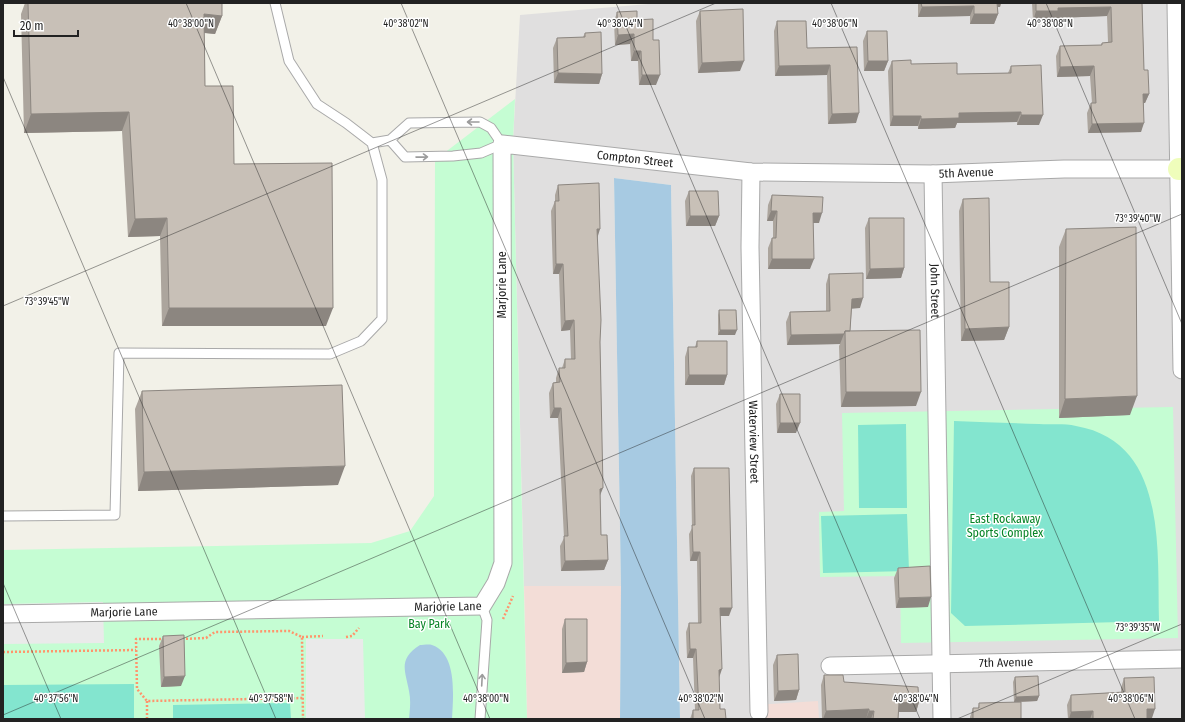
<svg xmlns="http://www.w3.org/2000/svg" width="1185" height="722" viewBox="0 0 1185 722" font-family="'Fira Sans Condensed',sans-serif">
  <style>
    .residential { fill: #e0dfdf }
    .commercial { fill: #f3ddd7 }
    .park { fill: #c5fdd3 }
    .pitch { fill: #83e5cf }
    .parking { fill: #eaeaea }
    .water { fill: #a7cae2 }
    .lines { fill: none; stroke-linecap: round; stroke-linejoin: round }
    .lane-casing { stroke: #a9a9a9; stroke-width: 11 }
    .street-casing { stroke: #a9a9a9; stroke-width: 19 }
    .secondary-casing { stroke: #5d8100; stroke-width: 24 }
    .path { stroke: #ff946c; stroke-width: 2.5; stroke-dasharray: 2 2; stroke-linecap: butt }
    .lane { stroke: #fff; stroke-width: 9 }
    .street { stroke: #fff; stroke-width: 17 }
    .secondary { stroke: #effdbb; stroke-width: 22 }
    .wall { fill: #aca59d }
    .shaded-wall { fill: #8c8680 }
    .building { fill: #c8c0b7; stroke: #8c8680 }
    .oneway { stroke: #9c9c9c }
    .ticks { fill: none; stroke: #222; stroke-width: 1; stroke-opacity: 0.45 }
    .labels { text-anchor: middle; stroke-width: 3; stroke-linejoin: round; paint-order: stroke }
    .street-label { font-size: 12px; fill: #222; stroke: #fff }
    .park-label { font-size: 12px; fill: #078426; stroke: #fff }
    .ticks-label { font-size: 10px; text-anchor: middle; fill: #222; stroke: #fff; stroke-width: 3; stroke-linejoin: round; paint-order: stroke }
  </style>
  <rect width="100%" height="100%" fill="#f2f1e8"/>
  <path class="residential" d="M660,3H1182V719H680L671,185L614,178L621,586H524L513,141L520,15Z"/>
  <path class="commercial" d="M524,586H621L620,719H527Z
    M818,701L819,719H755V705Z"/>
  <path class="park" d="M515,99L513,141L527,719H3V550L371,543L410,531L434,496L435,160Z
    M1173,407L1178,638L901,643L900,576L820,577L819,512L844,511L842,413Z"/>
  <path class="pitch" d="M954,421C983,422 1011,423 1039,424C1051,425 1064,423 1076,426C1168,442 1157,550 1159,621L965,626L951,613Z
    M906,424L907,508H859L858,425Z
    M907,514L909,571L823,573L821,516Z
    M134,684V719H3V685Z
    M290,703L291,719H173V705Z"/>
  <path class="parking" d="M103,602L104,643L3,644V604Z
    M306,639H363L365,719H306Z"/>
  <path class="water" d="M614,178L671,185L680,719H620L621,586Z
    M420,645C423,645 429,644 432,645C458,654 453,698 452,719H409C410,709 411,700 409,691C405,670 398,659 420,645Z"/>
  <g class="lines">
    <g class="lane-casing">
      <path id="lane" d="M372,143L390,140L409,123L480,122L491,128L502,144L481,153L453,156L405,157L390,140
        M3,516L115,515L119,353L330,354L361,341L382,319V180L372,143L346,123L317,104L289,61L275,3
        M480,719L487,620L482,606"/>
    </g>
    <g class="street-casing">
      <g id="street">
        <path d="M1176,3L1182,370"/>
        <path id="s1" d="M751,172L750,247L759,712"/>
        <path id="s2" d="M933,174L942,719"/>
        <path id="s3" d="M3,614L482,606L496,583L503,563L502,144L751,172L933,174L1064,169H1179"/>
        <path id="s4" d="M830,666L1182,659"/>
      </g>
    </g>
    <g class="secondary-casing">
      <path id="secondary" d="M1179,169H1182"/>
    </g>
    <path class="path" d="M503,619L513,596
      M302,637L323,636
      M346,637L352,636L359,628
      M165,639H136L137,689L147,701L303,698
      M182,639L206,638L215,632L289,631L302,637L303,719
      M3,652L136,650
      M147,701V719"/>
    <use href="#lane" class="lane"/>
    <use href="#street" class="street"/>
    <use href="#secondary" class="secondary"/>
  </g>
  <path class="wall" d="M25,3H222V16L215,34L204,33L205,86L234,164L326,326H162L160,236L128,237L122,131L24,133L21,14Z
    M918,3H1001L1000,7H997L998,14L994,24H970V16L918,17Z
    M1032,3H1142L1144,70L1149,94L1145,103H1144L1141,132L1088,133L1087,113L1091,103H1092L1090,76L1057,77L1056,56L1060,46L1101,45L1102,43L1108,42L1107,16L1056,18L1055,20L1033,21Z
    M700,11L740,71L698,73L696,21Z
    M617,12L637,20L653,40L656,85H639L638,61H631L630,44L615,45L614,22Z
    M777,21L807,48L857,47L856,123L828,124L827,75L775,76L774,31Z
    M867,31L888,61L884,71H864L863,41Z
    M585,33L602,74L599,84L554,83L553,48L557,38L583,37Z
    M892,61L957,74L1008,73L1011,66L1039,125H1017V122L957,123L955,128L918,129V126H890L888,71Z
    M558,185L597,238L600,342V496L601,535L608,560L604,570L561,571L560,546L564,538L558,418H550L549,393L553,383L556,382V378L559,368H562L565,359H571L570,330L561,331L559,274H553L551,211L555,201V195Z
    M689,191L719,216L715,226H686L685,201Z
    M772,195L819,223H813L810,269H768V248L772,238H773V221H767L768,205Z
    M963,199L990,282L1009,327L1004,340L961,341L959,211Z
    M869,218L904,268L901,278L866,279L865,228Z
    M1066,229L1130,415L1059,418V247Z
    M829,274L860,308H852L850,331L916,406L841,407L839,346L840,344L787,345L786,322L790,312L826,311V284Z
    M719,310L735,335H718V315Z
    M697,341L727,375L724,385H685V357L688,347H695Z
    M142,391L338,485L138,491L135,409Z
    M780,394L796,433H777L776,404Z
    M694,468L729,616H720L719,676L720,709L726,719H690L693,710H695L693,658H687L686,632L689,623H698L697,561H690L689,534L692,528L691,476Z
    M898,568L928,607L896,608L894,578Z
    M565,619L587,662L584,672L562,673V629Z
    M163,636L181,686L161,687L159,646Z
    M777,655L799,690L796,700L774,701L773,665Z
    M824,675L844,682L919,702L916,712H899L898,719H822L821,685Z
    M1015,677L1039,696L1037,701L1014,702L1013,682Z
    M1124,678L1152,718L1147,719H1068L1067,705L1071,695L1121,692V688Z
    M979,703L1021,719H970V717L973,708H978Z"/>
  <path class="shaded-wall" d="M995,3H1001L1000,7H994Z
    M974,6L970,16L918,17L922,7Z
    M1111,7L1107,16L1056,18L1055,20L1033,21L1036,11L1058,8Z
    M204,14L222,16L215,34L197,32Z
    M974,14H998L994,24H970Z
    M634,34L630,44L615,45L618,35Z
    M634,51H641L638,61H631Z
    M744,61L740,71L698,73L702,63Z
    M868,61H888L884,71H864Z
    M830,65L827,75L775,76L779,66Z
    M1094,66L1090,76L1057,77L1060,67Z
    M558,73L602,74L599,84L554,83Z
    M642,75H660L656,85H639Z
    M1143,94H1149L1145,103H1140Z
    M129,112L122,131L24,133L31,114Z
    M1021,112L1017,122L957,123L955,128L918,129L921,119L959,113Z
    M859,113L856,123L828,124L832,114Z
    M1021,115H1043L1039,125H1017Z
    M893,116H921L918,126H890Z
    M1144,123L1141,132L1088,133L1092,124Z
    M771,211H777L773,221H767Z
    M813,213H822L819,223H809Z
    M690,216H719L715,226H686Z
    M167,218L160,236L128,237L135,219Z
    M597,229H600L597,239Z
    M772,259H814L810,269H768Z
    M556,264H563L559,274H553Z
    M904,268L901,278L866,279L870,269Z
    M863,298L860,308L849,309L852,299Z
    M169,308H333L326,326H162Z
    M574,320L570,330L561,331L565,321Z
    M1009,327L1004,340L961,341L965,329Z
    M720,330H737L735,335H718Z
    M844,334L840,344L787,345L791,335Z
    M689,375H727L724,385H685Z
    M846,392H921L916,406L841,407Z
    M1137,396L1130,415L1059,418L1065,399Z
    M554,408H561L558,418H550Z
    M780,423H800L796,433H777Z
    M345,466L338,485L138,491L144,472Z
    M603,488L599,498L600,489Z
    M693,552H700L697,561H690Z
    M608,560L604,570L561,571L565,561Z
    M931,597L928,607L896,608L899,598Z
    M720,608H732L729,616H716Z
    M690,649H696L693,658H687Z
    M587,662L584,672L562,673L566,663Z
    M722,669L719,678V670Z
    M185,676L181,686L161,687L164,677Z
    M799,690L796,700L774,701L778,691Z
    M1039,696L1037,701L1014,702L1016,697Z
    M919,702L916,712H896L899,703Z
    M869,709L866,719H823L826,711Z
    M1147,709H1155L1152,718L1144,719Z
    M869,711H874L871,719H866Z
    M1093,711L1090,719H1069L1071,712Z"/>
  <path class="building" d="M28,3H222V16L204,14L205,86H233L234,164L332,163L333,308H169L167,218L135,219L129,112L31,114Z
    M921,3H997L998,14H974V6L922,7Z
    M1036,3H1142L1144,70H1148L1149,94H1143L1144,123L1092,124L1091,103H1096L1094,66L1060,67V46L1102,45V43L1112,42L1111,7L1058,8V11H1036Z
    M743,9L744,61L702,63L700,11Z
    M637,11V20L653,19V40H659L660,75H642L641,51H634V34L618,35L617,12Z
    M777,21H806L807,48L857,47L859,113L832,114L830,65L779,66Z
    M867,31H887L888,61H868Z
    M601,32L602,74L558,73L557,38L585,37V33Z
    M911,60V64L957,63V74L1011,73V66L1041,65L1043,115H1021V112L959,113V118L921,119V116H893L892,61Z
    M599,183L600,229H597L601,320L600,342L603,488L600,489L601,535H607L608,560L565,561L564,536H568L561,408H554L553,383L560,382L559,368H565V359H575L574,320L565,321L563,264H556L555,201H559L558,185Z
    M689,191H718L719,216H690Z
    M772,195L823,197L822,213H813L814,259H772V238H776L777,211H771Z
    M989,198L990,282H1009V327L965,329L963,199Z
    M869,218H904V268L870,269Z
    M1136,227L1137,396L1065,399L1066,229Z
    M863,273V298L852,299L850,331H845L844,334L791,335L790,312L830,311L829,274Z
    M719,310H736L737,330H720Z
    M920,330L921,392H846L845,331Z
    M697,341H727V375H689L688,347H697Z
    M342,385L345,466L144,472L142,391Z
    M780,394H800V423H780Z
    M694,468H729L732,608H720L722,669L719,670L720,709H725L726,719H693V710H699L696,649H690L689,623H701L700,552H693L692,525H695Z
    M930,566L931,597L899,598L898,568Z
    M565,619H587V662L566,663Z
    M184,635L185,676L164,677L163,636Z
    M798,654L799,690L778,691L777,655Z
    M824,675H843L844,682L918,687L919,702L899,703L898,719H873L874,711H869V709L826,711Z
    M1038,676L1039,696L1016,697L1015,677Z
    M1154,677L1155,709H1147V719H1093V711L1071,712V695L1125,692L1124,678Z
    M1021,702V719H973V708H979V703Z"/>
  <defs><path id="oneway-shaft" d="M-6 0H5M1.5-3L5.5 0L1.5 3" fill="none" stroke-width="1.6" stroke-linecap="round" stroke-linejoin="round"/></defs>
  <g class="oneway">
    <use href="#oneway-shaft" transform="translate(473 122) rotate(180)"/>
    <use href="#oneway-shaft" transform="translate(422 157) rotate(-1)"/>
    <use href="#oneway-shaft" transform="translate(482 680) rotate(-87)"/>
  </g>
  <path class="ticks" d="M186,3L490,719M401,3L705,719M616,3L920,719M831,3L1135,719M1046,3L1182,324M3,77L276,719M3,306L716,3M3,583L61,719M3,715L1182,214M957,719L1182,624"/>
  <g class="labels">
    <g class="street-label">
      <text dy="4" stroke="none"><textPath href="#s3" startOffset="1080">Compton Street</textPath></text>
      <text dy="4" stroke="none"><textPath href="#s3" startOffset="1412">5th Avenue</textPath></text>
      <text transform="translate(502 285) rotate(-90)" y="4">Marjorie Lane</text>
      <text dy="4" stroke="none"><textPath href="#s2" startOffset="117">John Street</textPath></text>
      <text dy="4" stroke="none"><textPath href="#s1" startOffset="270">Waterview Street</textPath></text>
      <text dy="4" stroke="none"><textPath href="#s3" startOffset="445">Marjorie Lane</textPath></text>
      <text dy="4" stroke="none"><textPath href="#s3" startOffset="121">Marjorie Lane</textPath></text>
      <text dy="4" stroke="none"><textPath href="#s4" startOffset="176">7th Avenue</textPath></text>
    </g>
    <g class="park-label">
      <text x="1005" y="523">East Rockaway<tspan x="1005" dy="14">Sports Complex</tspan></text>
      <text x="429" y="628">Bay Park</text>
    </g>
  </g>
  <g class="ticks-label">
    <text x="191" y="27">40°38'00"N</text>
    <text x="406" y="27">40°38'02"N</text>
    <text x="620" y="27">40°38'04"N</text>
    <text x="835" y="27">40°38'06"N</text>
    <text x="1050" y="27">40°38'08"N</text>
    <text x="1138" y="222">73°39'40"W</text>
    <text x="47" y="305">73°39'45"W</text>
    <text x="1138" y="631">73°39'35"W</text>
    <text x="56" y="702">40°37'56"N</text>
    <text x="271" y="702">40°37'58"N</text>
    <text x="486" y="702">40°38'00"N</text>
    <text x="701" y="702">40°38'02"N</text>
    <text x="916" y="702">40°38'04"N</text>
    <text x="1131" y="702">40°38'06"N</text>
  </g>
  <rect width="1185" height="722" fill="none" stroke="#222222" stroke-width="8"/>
  <path d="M14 30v6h64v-6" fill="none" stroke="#222222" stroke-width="2"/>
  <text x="20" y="30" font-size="12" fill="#222222" stroke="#ffffff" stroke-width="3" paint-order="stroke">20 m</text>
</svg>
